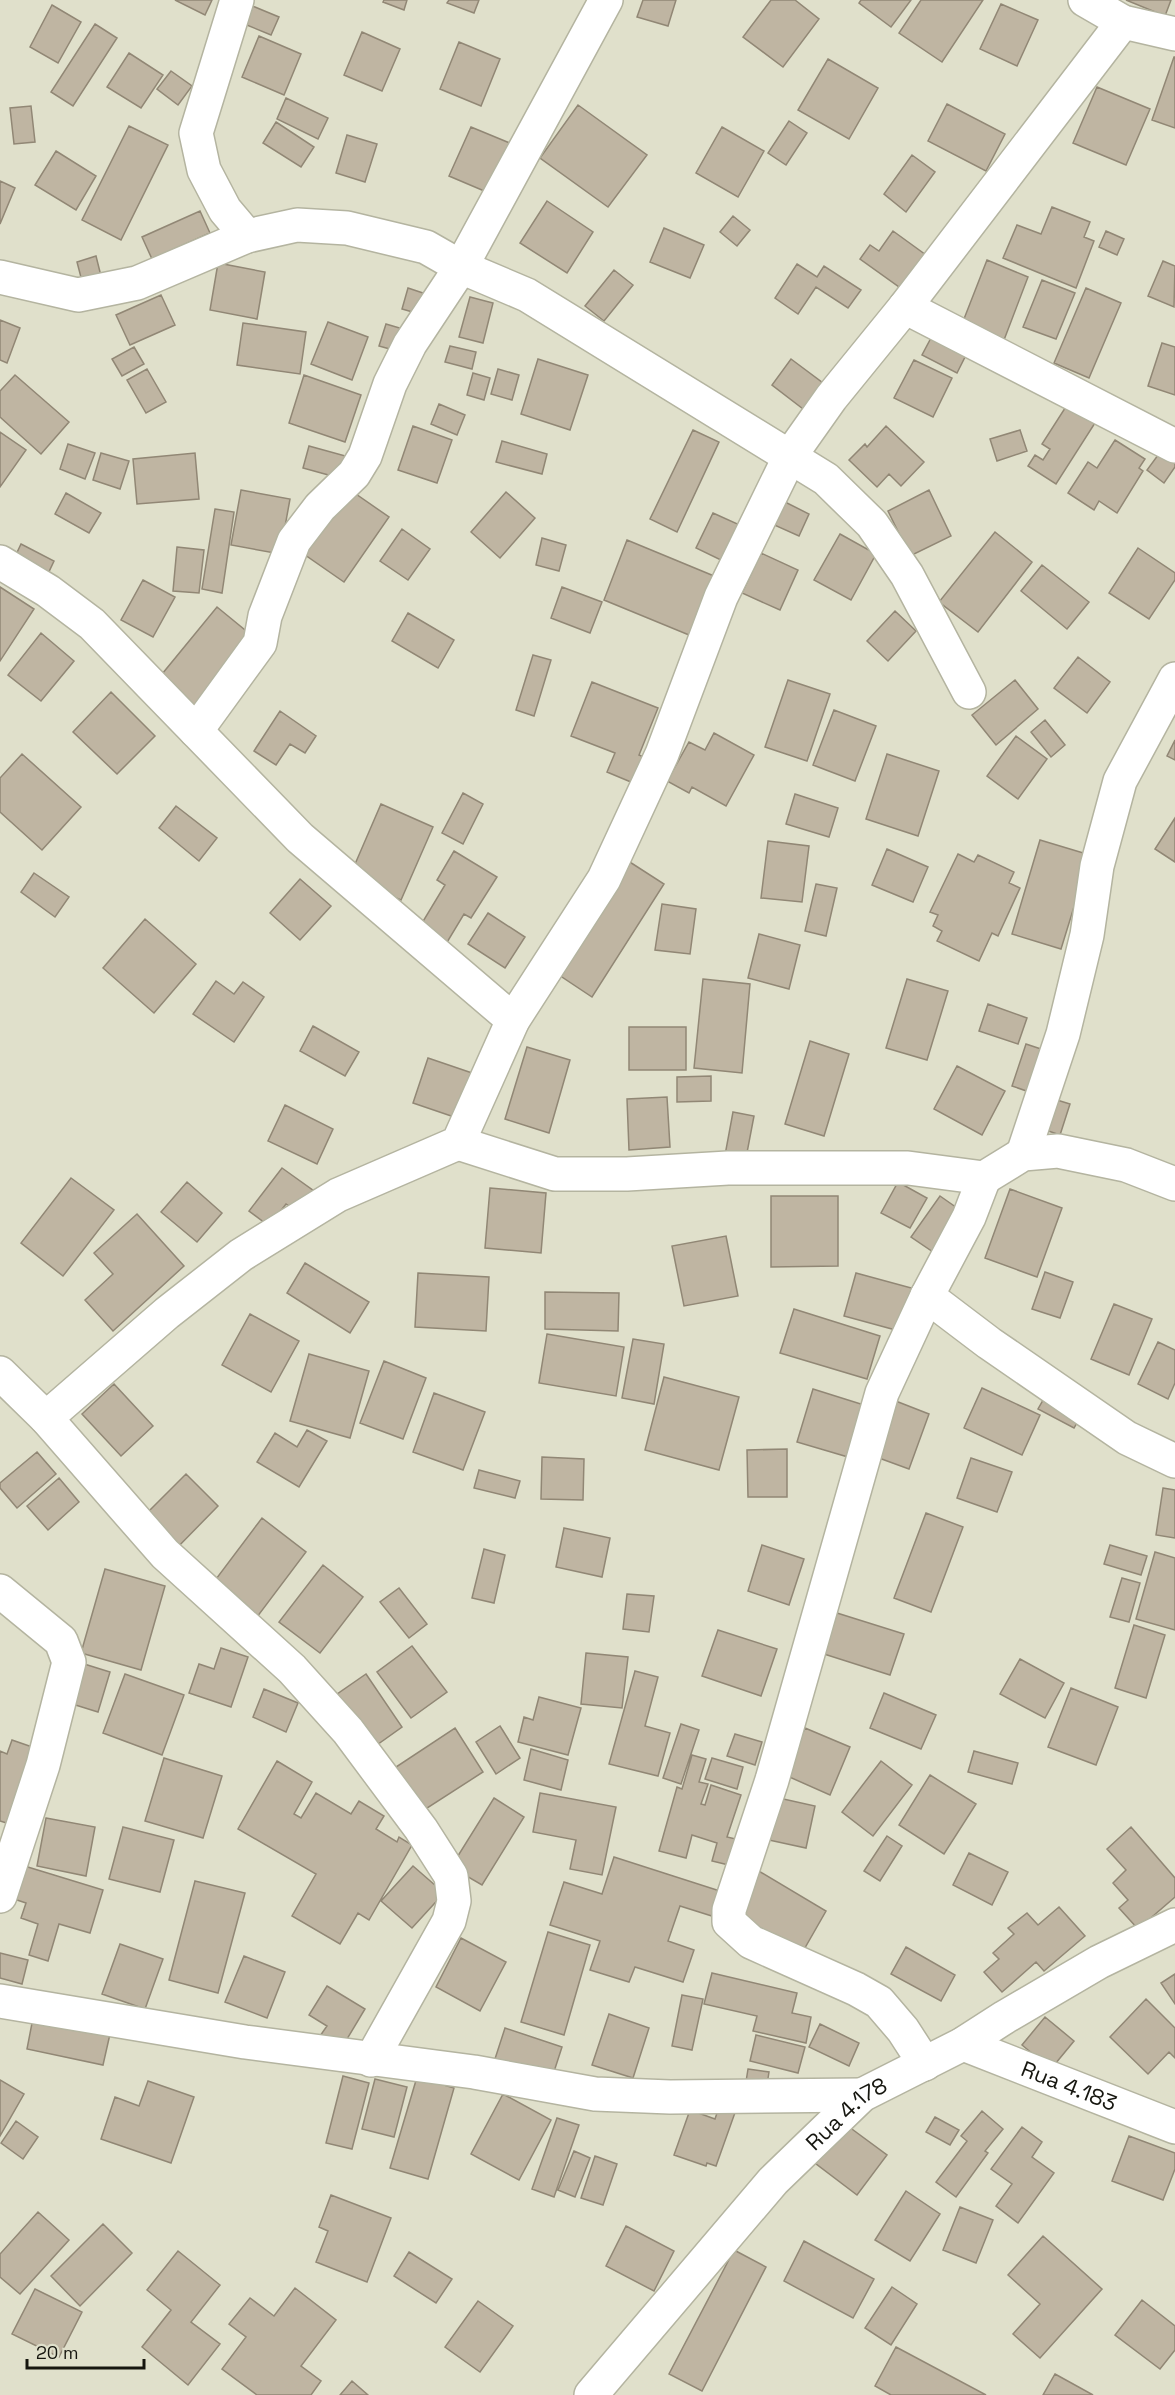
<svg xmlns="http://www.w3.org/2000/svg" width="1175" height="2395" viewBox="0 0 1175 2395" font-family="'Space Grotesk',sans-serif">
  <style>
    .building { fill: #bfb5a2; stroke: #918775; stroke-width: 1.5 }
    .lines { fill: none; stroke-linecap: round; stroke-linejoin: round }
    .minor-casing { stroke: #b4b4a0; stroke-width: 36 }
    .minor { stroke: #fff; stroke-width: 33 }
    .labels { text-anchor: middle; stroke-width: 4.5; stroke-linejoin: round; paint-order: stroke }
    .street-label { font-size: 22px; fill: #16160f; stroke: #e0e0cb }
  </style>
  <rect width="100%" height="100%" fill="#e0e0cb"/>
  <path class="building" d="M175,0H212L205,15Z
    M384,0H407L404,10L383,2Z
    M449,0H479L474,13L447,3Z
    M643,0H676L668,26L637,17Z
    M771,0H795L819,19L783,67L743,37Z
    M861,0H911L891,27L859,3Z
    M921,0H983L942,62L899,33Z
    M1126,0H1171L1165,16Z
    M1001,4L1038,20L1017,66L980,49Z
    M52,5L81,22L58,63L30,47Z
    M250,5L279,17L271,35L242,23Z
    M95,24L117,38L73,106L51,92Z
    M362,32L400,49L382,91L344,75Z
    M259,36L301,54L284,95L242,77Z
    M459,42L500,59L481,106L440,89Z
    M129,53L163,75L141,108L107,87Z
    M1174,57H1175V128L1152,120Z
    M828,59L878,88L849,139L798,110Z
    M171,71L192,86L178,105L157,89Z
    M1097,87L1150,109L1126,165L1073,143Z
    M286,98L328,118L318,139L277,119Z
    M947,104L1005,134L986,171L928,141Z
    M578,105L647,155L608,207L540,158Z
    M31,106L35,142L14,144L10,108Z
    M789,121L807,133L786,165L768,153Z
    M276,122L314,147L301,167L263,143Z
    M129,126L168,145L121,240L82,220Z
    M471,127L517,146L496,196L449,176Z
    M722,127L764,151L738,197L696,173Z
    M347,135L377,144L365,182L336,173Z
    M56,151L96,176L76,210L35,185Z
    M912,155L935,172L906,212L884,194Z
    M0,181L15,188L0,224Z
    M547,201L593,232L567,273L520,243Z
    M1052,207L1090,222L1084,237L1094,241L1076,288L1003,258L1017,225L1041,234Z
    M200,211L210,233L152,259L142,237Z
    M733,216L750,230L737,246L720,232Z
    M664,228L704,245L690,278L650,262Z
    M893,231L926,255L909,294L860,259L870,245L879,251Z
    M1106,231L1124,239L1117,255L1099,247Z
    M96,256L102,280L83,285L77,262Z
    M987,260L1028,277L1004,340L962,324Z
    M1163,261L1175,266L1174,307L1148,296Z
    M218,263L265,272L257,319L210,310Z
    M797,264L817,277L824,266L861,290L848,308L816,287L798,314L775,298Z
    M614,270L633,285L604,321L585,306Z
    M1042,280L1075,293L1056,339L1023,327Z
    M408,288L429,295L423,315L402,309Z
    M1086,288L1121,303L1089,378L1054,363Z
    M161,295L175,325L130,345L116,315Z
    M470,297L493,303L483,343L459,337Z
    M0,320L20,328L7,363L0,360Z
    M328,322L368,337L352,380L311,364Z
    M243,323L306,332L300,374L237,365Z
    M386,324L403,329L397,351L379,346Z
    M931,338L966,355L957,373L922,355Z
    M1162,343L1175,347V395L1148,386Z
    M450,346L476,352L472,369L445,362Z
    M134,347L144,364L122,376L112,359Z
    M538,359L588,375L570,430L521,414Z
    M791,359L827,386L807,412L772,385Z
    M914,360L952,378L933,417L894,398Z
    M147,369L166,402L146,413L127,380Z
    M498,369L519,375L512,400L491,394Z
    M473,373L490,378L484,400L467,395Z
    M15,375L69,422L41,454L0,417V391Z
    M304,375L361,395L345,442L289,423Z
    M439,404L465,415L457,435L431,424Z
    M1067,405L1095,423L1056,484L1028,466L1035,455L1043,460L1050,449L1042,444Z
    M413,426L452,440L437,483L398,470Z
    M886,426L924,462L901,486L889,474L877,487L849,460L865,444L867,447Z
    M693,430L719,442L677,532L650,519Z
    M1020,430L1027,451L997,461L990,439Z
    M0,432L26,450L0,487Z
    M1115,440L1145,459L1139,468L1143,471L1117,513L1099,501L1094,510L1068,493L1088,462L1097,468Z
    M502,441L547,454L542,474L496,462Z
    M68,444L95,453L85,479L60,469Z
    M309,446L349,457L343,479L303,468Z
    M1161,451L1175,460V467L1164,483L1147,470Z
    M101,453L129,461L120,489L93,480Z
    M195,453L199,499L137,504L133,459Z
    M343,485L389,517L344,582L298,550Z
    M241,490L290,499L280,554L231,545Z
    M929,490L951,536L910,556L888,511Z
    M506,492L535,518L500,558L471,532Z
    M66,493L101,513L89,533L55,514Z
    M783,501L809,514L799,536L772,524Z
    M215,509L234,512L222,593L202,589Z
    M713,513L742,526L725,562L696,548Z
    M402,529L430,549L408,580L380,561Z
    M995,532L1032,562L978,632L939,602Z
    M840,534L876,554L851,600L814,580Z
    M542,538L566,545L559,571L536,565Z
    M627,540L714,576L689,635L604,600Z
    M21,544L54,561L46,578L13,561Z
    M177,547L204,550L199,593L173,591Z
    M1138,548L1175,573V580L1149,619L1109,593Z
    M761,553L798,570L780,610L742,593Z
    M1042,565L1089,602L1067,629L1021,591Z
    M143,580L175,597L153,637L121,620Z
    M0,587L34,609L0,661Z
    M562,587L602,602L590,633L551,618Z
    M217,607L256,639L196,711L158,679Z
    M895,611L916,631L888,661L867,641Z
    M408,613L454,640L438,668L392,641Z
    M41,633L74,661L41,701L8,675Z
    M533,655L551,660L534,716L516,710Z
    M1078,657L1110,682L1087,713L1054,688Z
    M788,680L830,694L807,761L765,747Z
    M1015,680L1038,709L996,745L972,715Z
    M592,682L658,708L639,755L649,759L638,785L607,772L615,753L571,736Z
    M111,692L155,736L117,774L73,732Z
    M834,710L876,726L855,781L813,765Z
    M280,711L316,736L305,753L290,744L276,765L254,751Z
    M1045,720L1065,745L1051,757L1031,732Z
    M714,733L754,755L726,806L692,787L689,793L667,781L689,742L705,750Z
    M1016,736L1047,759L1018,799L987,776Z
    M1175,740V760L1167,756Z
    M22,754L81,807L42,850L0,812V778Z
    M887,754L939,771L918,836L866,819Z
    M463,793L483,804L463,844L442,833Z
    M795,794L838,808L829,837L786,824Z
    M381,804L433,827L401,900L349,878Z
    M176,806L217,838L199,861L159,828Z
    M1175,818V862L1155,849Z
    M1040,840L1090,855L1061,949L1012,934Z
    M768,841L809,846L802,902L761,898Z
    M887,849L928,867L913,902L872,885Z
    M454,851L497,877L471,918L464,914L446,944L419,928L445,885L437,880Z
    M958,854L974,862L978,855L1014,872L1009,883L1020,888L998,936L992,933L979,961L937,941L942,931L933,926L938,915L930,912Z
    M622,857L664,884L592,997L550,969Z
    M34,873L69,897L55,917L21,892Z
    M300,879L331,906L300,940L270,913Z
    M816,884L837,888L826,936L805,931Z
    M662,904L696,909L690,954L655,950Z
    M488,913L525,937L505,968L468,944Z
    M145,919L196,964L154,1013L103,968Z
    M759,934L800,945L789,989L748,978Z
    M703,979L750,984L742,1073L694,1068Z
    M907,979L948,991L927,1060L886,1048Z
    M216,981L234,994L243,982L264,997L234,1042L193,1014Z
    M988,1004L1027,1018L1018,1044L979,1031Z
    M313,1026L359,1052L345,1076L300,1051Z
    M629,1027H686V1070H629Z
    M810,1041L849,1054L824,1136L785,1124Z
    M1026,1044L1053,1053L1038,1095L1012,1086Z
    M527,1047L570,1060L549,1133L505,1119Z
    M428,1058L478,1075L463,1120L413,1103Z
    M957,1066L1005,1091L982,1135L934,1109Z
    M711,1076V1101L677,1102V1077Z
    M1044,1096L1070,1104L1060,1135L1034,1126Z
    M667,1097L670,1147L629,1150L627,1099Z
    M285,1105L333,1129L317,1164L268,1141Z
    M733,1112L754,1116L746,1158L725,1155Z
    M282,1168L314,1191L298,1212L286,1204L269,1226L249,1211Z
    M71,1178L114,1210L63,1276L21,1243Z
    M187,1182L222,1213L197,1242L161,1212Z
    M898,1182L927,1198L910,1228L881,1213Z
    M490,1188L546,1193L541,1253L485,1248Z
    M1010,1189L1062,1208L1037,1277L985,1258Z
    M771,1196H838V1266L771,1267Z
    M940,1196L967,1215L939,1256L911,1237Z
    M137,1214L184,1266L113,1331L85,1300L113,1274L94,1253Z
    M726,1236L738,1296L684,1306L672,1246Z
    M305,1263L369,1302L350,1333L287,1293Z
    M1045,1272L1073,1282L1060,1318L1032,1309Z
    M418,1273L489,1277L486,1331L415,1327Z
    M856,1273L915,1289L903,1332L844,1316Z
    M545,1292L619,1293L618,1331L545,1329Z
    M1114,1304L1152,1319L1129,1375L1091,1359Z
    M794,1309L880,1336L867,1379L780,1353Z
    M250,1314L299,1341L271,1392L222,1365Z
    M547,1334L624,1347L616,1396L539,1383Z
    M633,1339L664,1344L654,1404L622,1398Z
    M1158,1342L1175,1350V1383L1168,1399L1138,1384Z
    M309,1354L369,1371L350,1438L290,1421Z
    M384,1361L426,1378L403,1439L360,1423Z
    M664,1377L739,1397L719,1470L645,1450Z
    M114,1384L153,1426L121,1456L82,1414Z
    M982,1388L1040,1415L1022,1455L964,1428Z
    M813,1389L864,1405L848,1457L797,1442Z
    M434,1393L485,1412L463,1470L413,1452Z
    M1046,1395L1082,1414L1074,1428L1038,1409Z
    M888,1398L929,1414L909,1469L868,1454Z
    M307,1430L327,1441L299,1487L257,1462L275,1433L297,1447Z
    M787,1449V1497H748L747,1450Z
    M37,1452L56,1474L17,1508L0,1488V1483Z
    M542,1457L584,1459L583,1500L541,1499Z
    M971,1458L1012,1472L997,1512L957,1498Z
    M479,1470L520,1481L515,1498L474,1488Z
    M186,1474L218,1506L172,1553L139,1521Z
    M59,1478L79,1502L48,1530L27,1506Z
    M1163,1488L1175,1490V1538L1156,1535Z
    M926,1513L963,1527L931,1612L894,1598Z
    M262,1518L306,1552L254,1621L210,1587Z
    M564,1528L610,1538L602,1577L556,1567Z
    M762,1545L804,1559L789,1605L748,1591Z
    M1110,1545L1147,1556L1141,1575L1104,1564Z
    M484,1549L505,1555L494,1603L472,1598Z
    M1155,1552L1175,1558V1630L1136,1619Z
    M323,1565L363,1597L320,1653L279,1622Z
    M105,1569L165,1586L141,1670L81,1653Z
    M1122,1578L1140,1583L1129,1622L1110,1617Z
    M399,1588L427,1624L409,1638L380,1602Z
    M627,1594L654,1596L649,1632L623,1629Z
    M837,1613L904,1634L890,1675L824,1654Z
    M1134,1625L1165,1635L1146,1698L1115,1688Z
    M718,1630L777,1649L761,1696L702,1676Z
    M412,1646L447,1692L411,1718L377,1672Z
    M221,1648L248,1657L231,1707L189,1693L199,1664L214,1669Z
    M586,1653L628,1657L622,1708L581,1704Z
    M1020,1659L1064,1683L1045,1718L1000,1694Z
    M81,1663L110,1672L98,1712L69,1703Z
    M635,1671L658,1677L645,1726L670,1733L658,1776L609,1764Z
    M125,1674L184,1695L162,1755L103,1733Z
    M366,1674L402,1727L367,1752L330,1699Z
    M1071,1688L1118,1707L1096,1765L1048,1747Z
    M264,1689L298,1703L286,1732L253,1717Z
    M884,1693L936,1715L921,1749L870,1728Z
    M539,1697L581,1708L568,1755L518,1742L524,1717L533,1720Z
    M681,1724L699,1730L681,1784L663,1778Z
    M500,1726L520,1758L496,1774L476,1742Z
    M455,1728L483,1772L421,1812L393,1769Z
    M805,1728L850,1747L830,1795L785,1775Z
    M735,1734L762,1742L755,1765L727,1756Z
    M12,1740L38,1749L13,1825L0,1821V1751L7,1754Z
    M531,1749L568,1760L561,1790L524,1780Z
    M974,1751L1018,1763L1012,1784L968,1772Z
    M692,1755L706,1759L699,1782L708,1784L701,1804L705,1805L711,1785L741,1795L727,1837L740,1840L733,1866L712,1861L717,1843L692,1835L686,1858L659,1851L677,1787L682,1789Z
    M164,1758L222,1776L203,1838L145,1821Z
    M712,1758L743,1767L737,1789L705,1779Z
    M277,1761L312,1782L294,1814L301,1818L316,1793L351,1814L359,1801L384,1816L376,1829L397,1842L399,1837L412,1845L369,1920L358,1913L340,1944L292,1916L316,1874L238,1829Z
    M881,1761L912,1785L873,1836L842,1812Z
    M930,1775L976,1804L944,1854L899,1825Z
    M540,1793L616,1807L602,1875L570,1869L576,1840L533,1832Z
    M770,1796L815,1806L806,1848L760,1838Z
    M494,1798L524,1817L482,1885L451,1867Z
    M46,1818L95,1827L86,1876L37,1866Z
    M123,1827L174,1840L160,1892L109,1879Z
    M1131,1827L1175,1878V1897L1138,1929L1119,1908L1128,1900L1113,1883L1126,1870L1107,1849Z
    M887,1836L902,1846L880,1881L864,1871Z
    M969,1853L1008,1872L992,1905L953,1885Z
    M614,1857L723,1892L715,1917L680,1906L668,1941L694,1950L683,1982L635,1967L629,1982L590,1970L600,1941L550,1925L564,1882L602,1894Z
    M18,1864L103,1890L90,1933L59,1924L48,1961L29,1955L38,1924L21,1918L26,1903L8,1897Z
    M413,1866L444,1893L412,1928L381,1901Z
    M757,1870L826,1911L802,1953L733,1912Z
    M195,1881L245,1893L218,1993L169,1980Z
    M1059,1907L1085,1936L1044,1971L1036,1962L1002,1992L984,1972L999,1959L993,1953L1014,1934L1008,1928L1027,1913L1038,1925Z
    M548,1932L590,1945L564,2035L521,2022Z
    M461,1938L506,1962L480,2011L436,1987Z
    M120,1944L163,1959L145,2009L102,1994Z
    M906,1947L955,1975L941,2001L891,1974Z
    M0,1953L28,1960L22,1984L0,1978Z
    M244,1956L285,1972L267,2018L225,2002Z
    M712,1973L797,1993L792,2013L811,2017L806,2043L753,2031L757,2016L704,2004Z
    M1175,1974V2004L1161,1983Z
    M327,1986L365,2009L341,2049L320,2036L327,2026L309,2015Z
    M682,1995L703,1999L692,2050L672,2046Z
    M1146,1999L1175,2028V2058L1169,2052L1148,2074L1110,2037Z
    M609,2014L649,2028L633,2078L592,2065Z
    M1045,2017L1074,2041L1051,2069L1022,2045Z
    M33,2018L110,2034L103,2065L27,2049Z
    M820,2024L859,2043L849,2066L809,2047Z
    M505,2028L562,2047L550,2084L493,2065Z
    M756,2035L805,2047L798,2073L750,2061Z
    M748,2069L769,2072L766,2091L745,2088Z
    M343,2076L369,2083L352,2149L326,2143Z
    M417,2077L454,2088L428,2179L390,2168Z
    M375,2079L407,2087L394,2137L362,2129Z
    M0,2080L24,2094L0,2136Z
    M148,2081L194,2097L171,2163L101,2139L115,2097L139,2106Z
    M503,2094L551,2120L519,2180L471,2154Z
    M721,2101L737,2107L716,2166L707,2163L706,2166L674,2155L690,2110L715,2119Z
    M982,2111L1003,2129L985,2151L988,2153L956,2197L936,2182L967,2141L961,2136Z
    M935,2117L959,2130L950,2145L926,2132Z
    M557,2118L579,2125L554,2197L532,2189Z
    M16,2121L38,2137L23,2159L1,2143Z
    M841,2121L887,2155L857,2195L811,2160Z
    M1022,2127L1042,2142L1032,2157L1054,2173L1018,2223L996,2206L1012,2184L991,2169Z
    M1129,2136L1175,2153V2169L1163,2200L1112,2181Z
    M574,2151L590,2158L575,2197L558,2190Z
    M595,2156L617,2164L603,2205L581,2198Z
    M906,2191L940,2214L910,2261L875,2240Z
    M331,2195L391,2218L367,2282L316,2262L328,2231L319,2227Z
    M960,2207L993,2220L976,2263L943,2250Z
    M38,2212L69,2240L20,2294L0,2277V2254Z
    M103,2224L132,2253L80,2306L51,2276Z
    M626,2226L674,2251L654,2291L606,2266Z
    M1043,2236L1102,2289L1040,2358L1013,2334L1040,2304L1008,2275Z
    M804,2241L874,2279L853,2318L784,2281Z
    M734,2250L766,2267L702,2391L669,2374Z
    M178,2251L220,2285L191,2322L220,2344L188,2385L142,2347L171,2310L147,2290Z
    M409,2252L452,2279L436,2303L394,2276Z
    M892,2287L917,2304L891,2345L865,2328Z
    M295,2288L336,2320L301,2366L321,2381L311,2395H257L222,2369L246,2337L229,2324L250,2298L274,2316Z
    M35,2289L82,2312L59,2357L12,2334Z
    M1142,2300L1175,2326V2350L1160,2369L1115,2335Z
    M478,2301L513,2326L480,2372L445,2347Z
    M896,2347L986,2395H891L875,2386Z
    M1055,2374L1093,2395H1043Z
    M352,2381L368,2395H340Z"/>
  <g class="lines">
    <g class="minor-casing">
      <g id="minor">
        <path d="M237,0L196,133L204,170L225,210L247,236"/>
        <path d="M1085,0L1123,22L1175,34"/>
        <path d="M0,277L78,295L137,283L247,236L297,225L347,228L426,247L461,267L527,295L826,479L872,524L907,575L969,692"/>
        <path d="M905,307L1175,446"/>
        <path d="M0,562L48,591L92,624L300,838L513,1020"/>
        <path d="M196,731L260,643L265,616L294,541L320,507L354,474L365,456L390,384L410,344L461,267L606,0"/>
        <path d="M458,1143L555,1174H627L728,1168H908L984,1178L1023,1154L1058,1151L1126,1165L1175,1184"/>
        <path d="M1023,1154L1063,1034L1087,935L1097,866L1120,781L1175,679"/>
        <path d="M927,1296L989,1343L1127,1438L1175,1461"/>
        <path d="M0,1373L46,1418L165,1554L292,1669L348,1731L421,1829L451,1876L454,1901L449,1921L371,2060"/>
        <path d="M46,1418L167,1313L241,1255L338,1195L458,1143L513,1020L604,879L662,754L721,597L790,456L831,398L905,307L1123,22"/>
        <path d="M0,1591L61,1641L69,1662L43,1765L0,1896"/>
        <path d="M0,2001L245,2042L474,2072L595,2094L670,2097L862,2095"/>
        <path id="s1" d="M963,2044L1175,2127"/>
        <path d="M925,2064L903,2030L879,2002L856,1989L751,1942L729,1922V1910L772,1780L882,1393L927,1296L969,1217L984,1178"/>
        <path id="s2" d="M591,2395L773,2181L862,2095L963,2044L1005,2017L1099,1962L1175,1925"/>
      </g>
    </g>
    <use href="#minor" class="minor"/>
  </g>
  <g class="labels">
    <g class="street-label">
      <text dy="8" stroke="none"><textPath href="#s1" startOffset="114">Rua 4.183</textPath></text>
      <text dy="8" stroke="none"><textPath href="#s2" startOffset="381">Rua 4.178</textPath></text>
    </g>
  </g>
  <path d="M27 2359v9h117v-9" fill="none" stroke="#16160f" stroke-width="3"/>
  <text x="36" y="2359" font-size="18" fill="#16160f" stroke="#e0e0cb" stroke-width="4.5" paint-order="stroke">20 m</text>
</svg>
